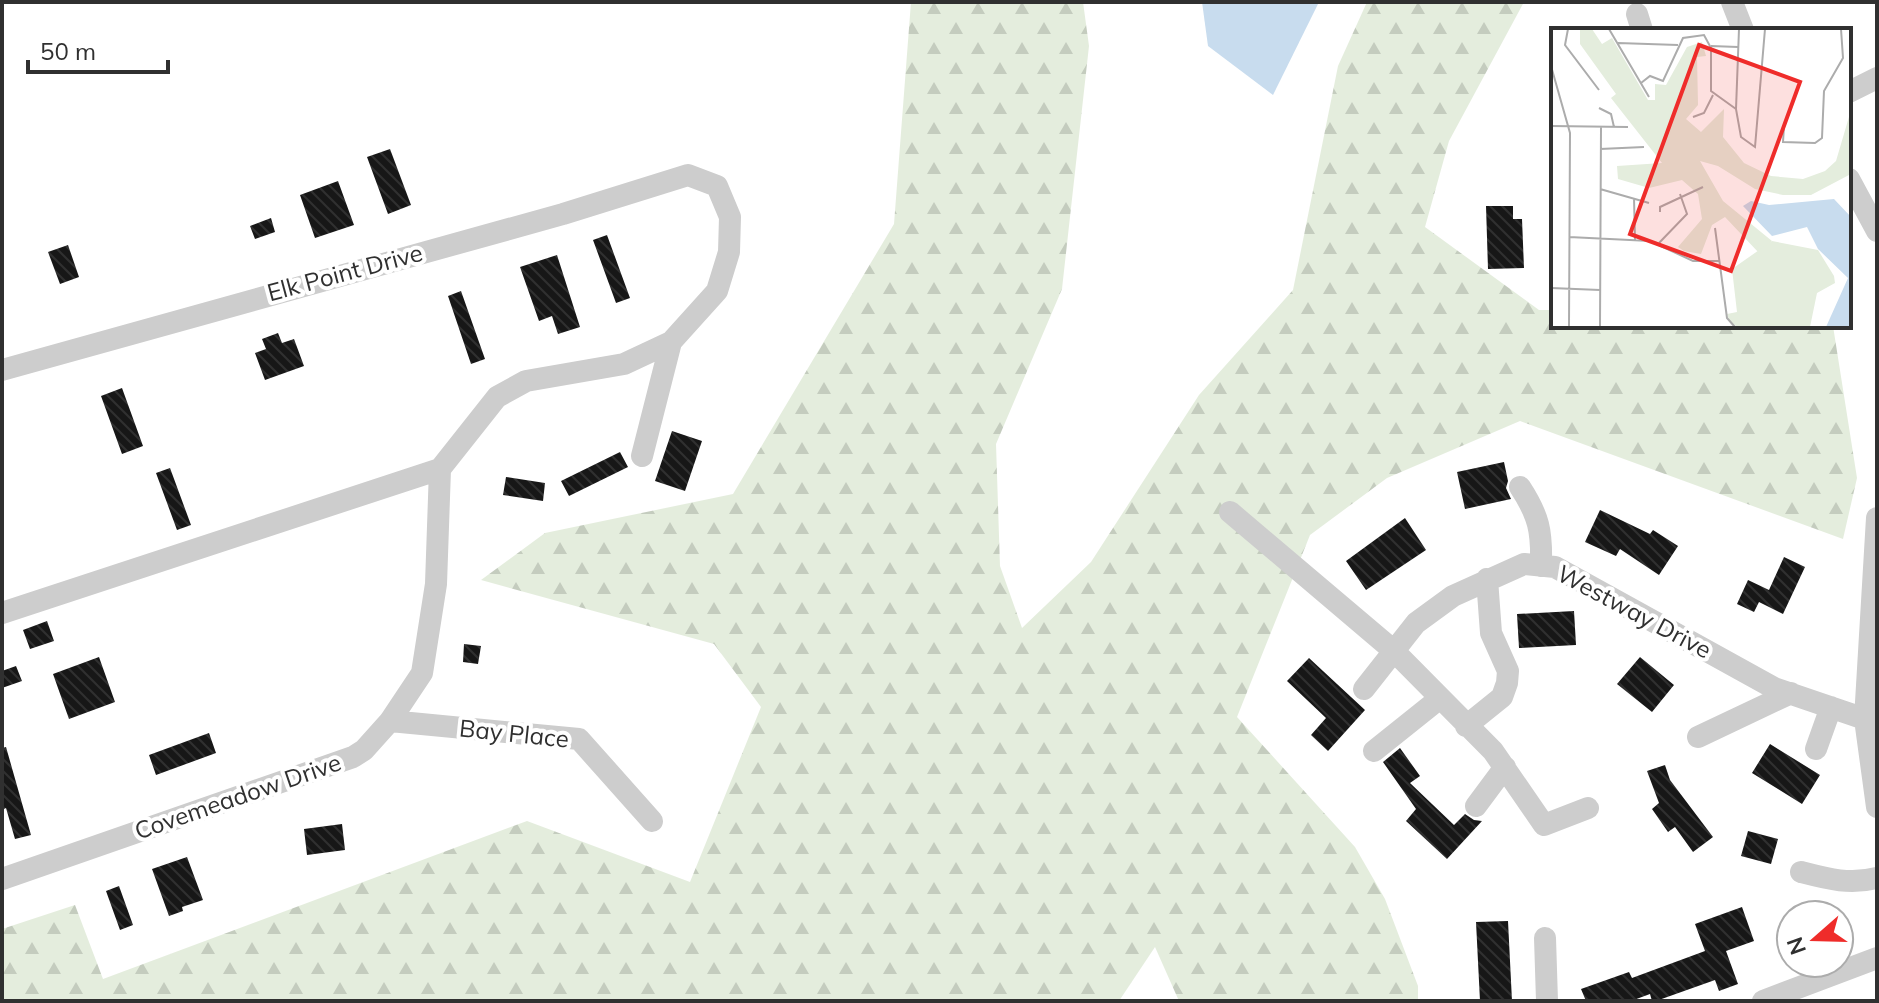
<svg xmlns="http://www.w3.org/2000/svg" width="1879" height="1003" viewBox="0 0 1879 1003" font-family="Mulish,sans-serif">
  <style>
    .forest { fill: url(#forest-firs) }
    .water { fill: #c8dcee }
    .building { fill: url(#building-back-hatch) }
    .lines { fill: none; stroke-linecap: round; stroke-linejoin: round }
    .street { stroke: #cdcdcd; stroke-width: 22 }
    .labels { text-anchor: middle; stroke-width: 8; stroke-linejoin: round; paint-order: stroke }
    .street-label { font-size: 24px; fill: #303030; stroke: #fff }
    .inset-road { fill: none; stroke: #acacac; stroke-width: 2 }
    .view { fill: #ef2c2a; fill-opacity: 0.15; stroke: #ef2c2a; stroke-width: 4 }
    .inset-edge { fill: none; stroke: #303030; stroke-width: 4 }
  </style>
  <defs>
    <pattern id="forest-firs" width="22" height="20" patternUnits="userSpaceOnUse" patternTransform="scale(2)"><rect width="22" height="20" fill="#e4eddd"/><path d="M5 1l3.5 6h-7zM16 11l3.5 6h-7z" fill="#c4ccbe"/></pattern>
    <pattern id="building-back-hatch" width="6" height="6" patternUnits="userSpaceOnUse" patternTransform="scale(2)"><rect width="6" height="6" fill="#171717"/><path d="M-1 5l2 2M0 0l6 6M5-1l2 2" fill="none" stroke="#303030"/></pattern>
  </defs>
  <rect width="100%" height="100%" fill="#fff"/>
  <path class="forest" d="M911,2H1083L1089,46L1062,289L996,444L1000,566L1022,628L1091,562L1199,395L1293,290L1338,66L1367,2H1524L1449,141L1425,227L1539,310H1553V326H1833L1857,478L1843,539L1520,421L1387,478L1310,535L1237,717L1355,847L1385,899L1418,986V1001H1179L1155,947L1119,1001H2V929L75,905L103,979L527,821L690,882L761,707L714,644L481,580L545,533L733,494L894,224Z"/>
  <path class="water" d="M1202,2H1319L1273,95L1208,46Z"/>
  <path class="building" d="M390,149L411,205L388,214L367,157Z
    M338,181L354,225L315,238L300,195Z
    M1486,206H1513V219H1522L1524,268L1488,269Z
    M271,218L275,232L255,239L250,226Z
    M607,235L630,298L616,303L593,240Z
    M68,245L79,277L60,284L48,252Z
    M557,255L580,327L558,334L552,316L539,321L520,267Z
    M461,291L485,359L471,364L448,296Z
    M278,333L282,343L294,339L304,366L265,380L255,353L266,349L262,339Z
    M122,388L143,446L122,454L101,396Z
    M672,431L702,441L685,491L655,481Z
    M620,452L628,467L569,496L561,481Z
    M1504,462L1508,481L1506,488L1511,499L1465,509L1457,472Z
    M170,468L191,525L177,530L156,473Z
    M506,477L545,483L543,501L503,495Z
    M1600,510L1650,534L1653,530L1678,546L1659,575L1620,549L1616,556L1585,542Z
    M1405,518L1426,550L1366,590L1346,561Z
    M1784,557L1805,567L1783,614L1759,602L1754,612L1737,604L1748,580L1769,590Z
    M1574,611L1576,645L1519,648L1517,614Z
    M47,621L54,641L30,649L23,630Z
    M464,644L481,646L478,664L463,662Z
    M99,657L115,702L69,719L53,674Z
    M1640,657L1674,685L1652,712L1617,684Z
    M1309,658L1365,710L1328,751L1311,735L1326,718L1287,681Z
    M16,666L22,681L2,688V671Z
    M209,733L216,753L156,775L149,755Z
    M1770,744L1820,775L1802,804L1752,773Z
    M6,747L31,835L15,839L6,808L2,810V748Z
    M1400,748L1420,776L1410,783L1454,825L1465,814L1474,820L1482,821L1447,859L1406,821L1416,809L1383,762Z
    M1665,765L1670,780L1713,837L1693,852L1675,827L1668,832L1652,809L1659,803L1647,771Z
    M342,824L345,850L307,855L304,829Z
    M1748,831L1778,839L1771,864L1741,856Z
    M187,857L203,900L182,907L183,911L169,916L152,869Z
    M119,886L133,925L120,930L106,891Z
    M1742,907L1754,941L1726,951L1738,984L1719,991L1715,980L1656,1001H1652L1650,994L1631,1001H1586L1581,989L1629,972L1632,978L1705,951L1695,924Z
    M1508,921L1512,1001H1480L1476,922Z"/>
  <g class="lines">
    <path class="street" d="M1732,2L1743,30
      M1637,14L1642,30
      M1849,92L1877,78
      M1849,179L1877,231
      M2,370L563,214L688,175L717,186L730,217L729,252L717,291L671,342L624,364L526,381L497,397L440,469L436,584L422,673L390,721L364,750L353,757L2,879
      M642,456L671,342
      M1520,487C1539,516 1542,531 1541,566
      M1230,512L1394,651L1493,751L1544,825L1588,808
      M1877,518L1865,719L1877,807
      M2,613L440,469
      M1364,689L1416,623L1453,596L1524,564L1555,567L1774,688L1865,719
      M390,721L579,739L652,821
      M1466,726L1502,697L1507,683L1508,671L1491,633L1487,579
      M1698,737L1791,693
      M1816,749L1831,707
      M1374,751L1439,699
      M1476,806L1505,767
      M1801,872C1828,879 1850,885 1877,878
      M1545,938L1547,1001
      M1763,1001L1877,958"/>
  </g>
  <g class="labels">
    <g class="street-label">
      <text transform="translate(345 273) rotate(-15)" y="8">Elk Point Drive</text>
      <text transform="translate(1634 612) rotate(28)" y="8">Westway Drive</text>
      <text transform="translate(514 734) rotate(6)" y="8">Bay Place</text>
      <text transform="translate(238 797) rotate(-19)" y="8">Covemeadow Drive</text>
    </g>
  </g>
  <g transform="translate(1551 28)">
    <rect width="300" height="300" fill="#fff"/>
    <path d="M29,1H41L51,16L61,10L97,72H104V56L115,57L136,19L151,14L155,28L146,29L147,77L135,91L150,104L173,81L172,109L193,135L220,148L252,151L274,143L285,133L300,82V165L298,147L260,167H232L204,161L167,138L149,133L172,173L221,213L208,225L174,189L161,197L150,226L133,223L127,219L151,191L147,166L131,152L98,160L67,151L66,138L111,135L60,70L65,66L29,16Z" fill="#e4eddd"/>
    <path d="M221,213L267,222L283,248L284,255L266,265L259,299H187L179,294L176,286L186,284L181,241Z" fill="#e4eddd"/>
    <path d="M283,171L300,189V299H275L297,250L267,221L256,199L221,208L192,178L200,173L218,177Z" fill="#c8dcee"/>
    <path class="inset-road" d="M17,1L14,17L48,62M58,1L98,69M67,15L127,17M160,18L187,19M0,38L19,105L18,299M90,55L99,48L112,53L132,10L153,7L160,20V63L185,81L190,109L204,119L214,1M48,80L60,86L63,99M185,81L188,1M142,89L153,85L162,67M0,98L77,99M233,98L232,114L264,115L271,110L273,63L292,30L290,1M49,121L93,119M49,161L98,175M83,170L84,212M109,184V179L152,159M164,200L176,290L184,299M18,209L99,213L142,233H169M108,215L136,186L129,166M0,260L49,262M49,299L50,99"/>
    <path class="view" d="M148,17L249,54L180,243L79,206Z"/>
    <rect width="300" height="300" class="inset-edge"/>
  </g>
  <rect width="1879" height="1003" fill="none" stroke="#303030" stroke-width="8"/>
  <g transform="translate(1815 939) rotate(250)"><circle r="38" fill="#ffffff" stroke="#acacac" stroke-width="2"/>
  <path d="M0-6L14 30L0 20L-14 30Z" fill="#ef2c2a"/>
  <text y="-12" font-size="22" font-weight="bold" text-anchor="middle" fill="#303030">N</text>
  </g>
  <path d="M28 60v12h140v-12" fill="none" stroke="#303030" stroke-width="4"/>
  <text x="40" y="60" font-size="24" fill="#303030" stroke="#ffffff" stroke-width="6" paint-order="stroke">50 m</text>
</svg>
